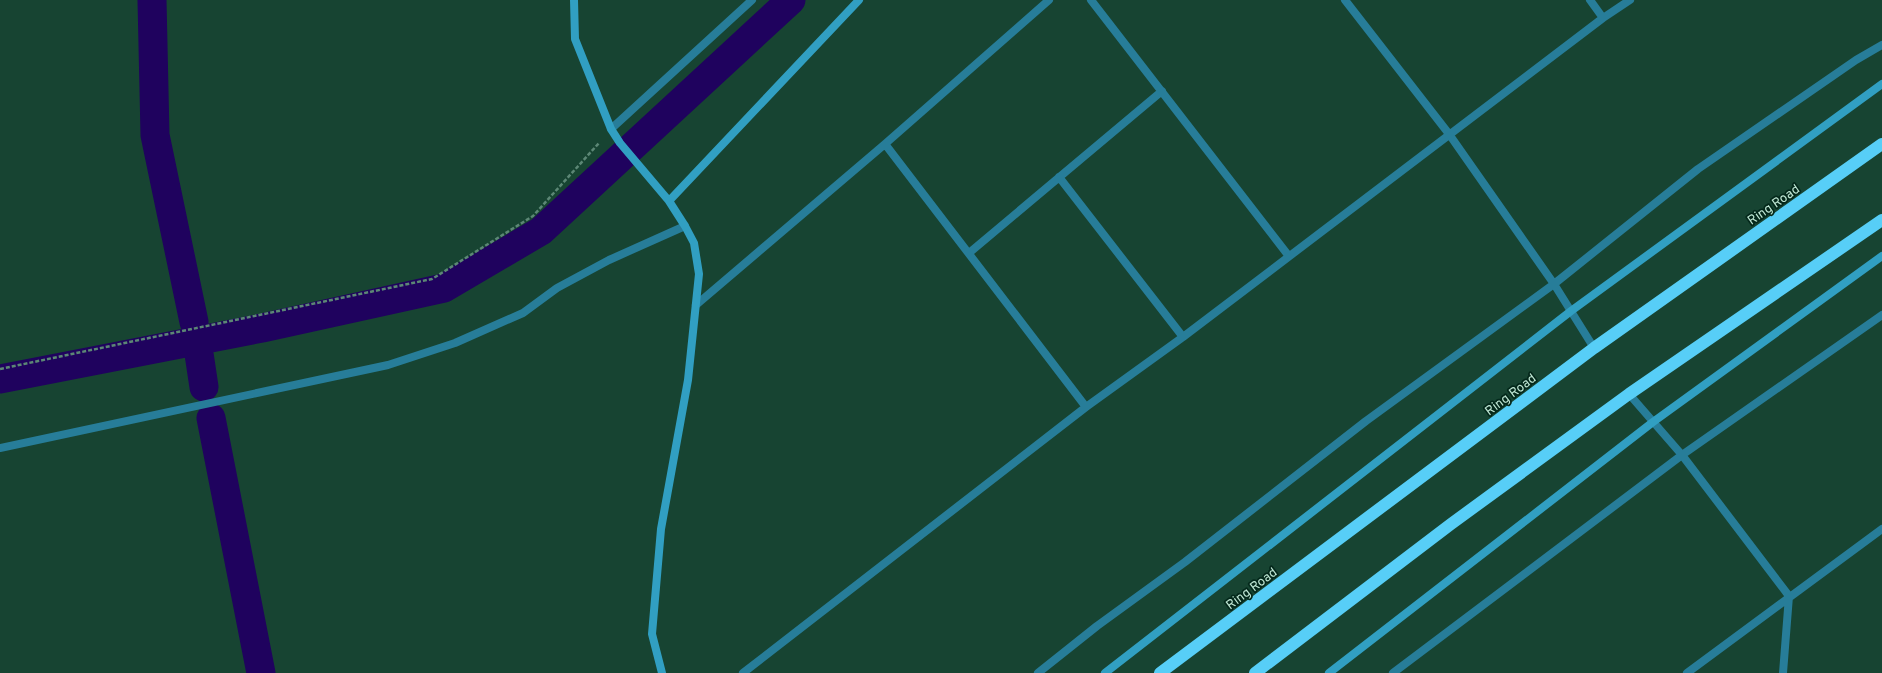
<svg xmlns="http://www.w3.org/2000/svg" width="1882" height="673" viewBox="0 0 1882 673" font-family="Overpass,sans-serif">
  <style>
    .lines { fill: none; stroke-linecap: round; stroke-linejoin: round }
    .canal { stroke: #1f025e; stroke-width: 29 }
    .path { stroke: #5c8775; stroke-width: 2.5; stroke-dasharray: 4 2; stroke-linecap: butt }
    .street { stroke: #277d99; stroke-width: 8 }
    .secondary { stroke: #319fc2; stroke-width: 8 }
    .highway { stroke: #57cef7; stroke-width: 12 }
    .labels { text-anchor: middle; stroke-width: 3.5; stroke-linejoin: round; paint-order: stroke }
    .street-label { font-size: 13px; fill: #c0e8d5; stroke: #04281b }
  </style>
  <rect width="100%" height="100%" fill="#174432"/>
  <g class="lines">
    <path class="canal" d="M152,0L155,135L194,322
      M198,347L204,387
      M0,379L262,328L444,288L541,231L791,0
      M211,418L261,673"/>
    <path class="path" d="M0,369L432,279L533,216L599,143"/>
    <path class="street" d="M1091,0L1288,255
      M1345,0L1449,134L1554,284L1594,348
      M1590,0L1603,18
      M611,129L752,0
      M885,144L1086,407
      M1059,177L1183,337
      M969,253L1162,91
      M696,305L885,144L1049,0
      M1629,394L1682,455L1789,596L1783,673
      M0,448L388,365L455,343L523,313L557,288L609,260L685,226
      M743,673L1086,407L1183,337L1603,18L1630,0
      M1038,673L1097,626L1185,562L1366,421L1554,284L1698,169L1856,60L1882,45
      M1393,673L1682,455L1882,315
      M1687,673L1882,529"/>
    <path class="secondary" d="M574,0L575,39L611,129L620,143L669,201L685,226L694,243L699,274L688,380L661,529L652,634L662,673
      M669,201L859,0
      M1105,673L1571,311L1882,84
      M1329,673L1653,422L1882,256"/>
    <path class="highway" d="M1160,673L1594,348L1882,144
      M1255,673L1451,524L1629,394L1882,220"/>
  </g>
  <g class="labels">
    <g class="street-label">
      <text transform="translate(1773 204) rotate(-35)" y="5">Ring Road</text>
      <text transform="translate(1510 394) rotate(-37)" y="5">Ring Road</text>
      <text transform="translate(1251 588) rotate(-37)" y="5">Ring Road</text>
    </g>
  </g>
</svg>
